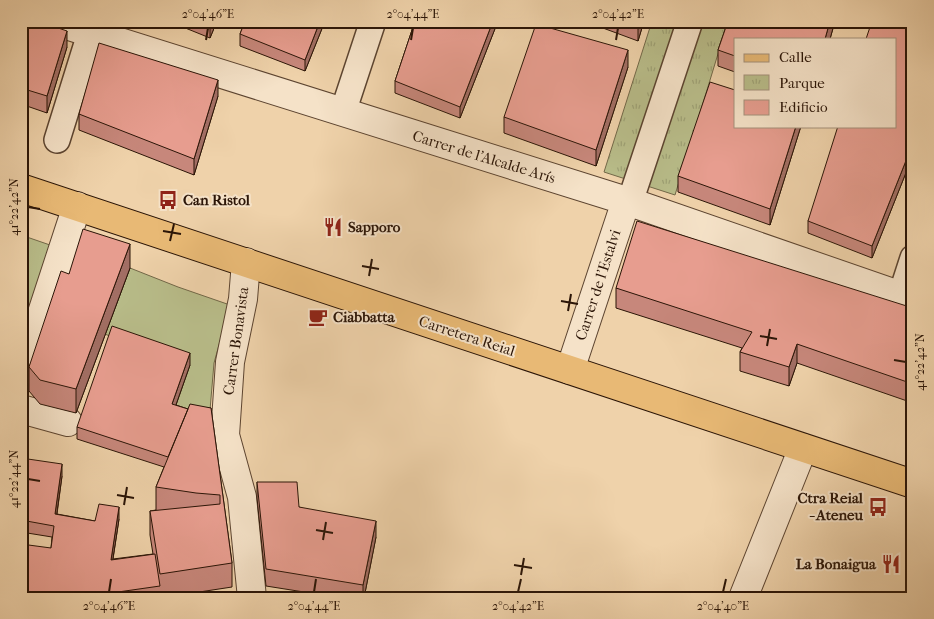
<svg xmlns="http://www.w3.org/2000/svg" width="934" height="619" viewBox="0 0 934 619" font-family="'IM FELL French Canon',serif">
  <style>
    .park { fill: url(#park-tufts); stroke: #726848 }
    .garden { fill: #b8bc89; stroke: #726848 }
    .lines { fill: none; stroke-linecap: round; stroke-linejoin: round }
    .pedestrian-casing { stroke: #5c4430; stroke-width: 28 }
    .minor-casing { stroke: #5c4430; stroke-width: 30 }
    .primary-casing { stroke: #2b1507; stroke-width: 30 }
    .pedestrian { stroke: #f5e2c8; stroke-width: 25 }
    .minor { stroke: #f5e2c8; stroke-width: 28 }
    .primary { stroke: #e8b975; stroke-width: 28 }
    .wall { fill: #c7877b; stroke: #2b1507 }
    .shaded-wall { fill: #a26e64; stroke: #2b1507 }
    .building { fill: #e79d8f; stroke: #2b1507 }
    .ticks { fill: none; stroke: #2b1507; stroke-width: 2 }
    .labels { text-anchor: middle; stroke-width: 4; stroke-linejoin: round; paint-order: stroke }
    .street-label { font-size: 15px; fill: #2b1507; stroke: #f5e2c8 }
    .poi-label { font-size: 15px; font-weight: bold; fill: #2b1507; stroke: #f5e2c8; text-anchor: start }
    .neatline { fill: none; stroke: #2b1507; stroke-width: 2 }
    .ticks-label { font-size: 12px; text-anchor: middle; fill: #2b1507 }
  </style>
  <defs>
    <pattern id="park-tufts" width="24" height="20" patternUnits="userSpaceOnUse" patternTransform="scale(1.25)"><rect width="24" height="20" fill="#b8bc89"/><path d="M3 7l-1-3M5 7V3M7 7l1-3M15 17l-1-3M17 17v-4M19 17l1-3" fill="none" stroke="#9ea175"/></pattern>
  </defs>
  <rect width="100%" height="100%" fill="#efd2aa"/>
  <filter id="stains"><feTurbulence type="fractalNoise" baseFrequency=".004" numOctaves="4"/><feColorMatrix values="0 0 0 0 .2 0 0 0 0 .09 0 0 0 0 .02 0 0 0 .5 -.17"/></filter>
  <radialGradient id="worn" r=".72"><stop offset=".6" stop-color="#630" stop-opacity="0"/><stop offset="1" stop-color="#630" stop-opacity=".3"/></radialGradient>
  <path class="park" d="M652,21H728L675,195L604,172Z"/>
  <path class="garden" d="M21,235L50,245L21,334Z
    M130,268L178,287L230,305L214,363L210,410L190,428L112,337L105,334Z"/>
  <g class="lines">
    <g class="pedestrian-casing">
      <path id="pedestrian" d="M343,112L373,21
        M57,140L94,21
        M630,202L690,21
        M901,295L913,258"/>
    </g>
    <g class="minor-casing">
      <path id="minor" d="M53,21L630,202L913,300
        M246,262L243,299L230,362L225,435L242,497L252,598
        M570,370L626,201
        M21,377L77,206
        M21,409L68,422
        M743,598L803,448"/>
    </g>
    <g class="primary-casing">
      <path id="primary" d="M21,188L913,484"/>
    </g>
    <use href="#pedestrian" class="pedestrian"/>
    <use href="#minor" class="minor"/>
    <use href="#primary" class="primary"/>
  </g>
  <path class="wall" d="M21,21L67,47L47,113L21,104Z
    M168,21H217L210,38Z
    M245,21H325L305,71L240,46V34Z
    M415,21H498L460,118L395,93V81Z
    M584,21H644L638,41Z
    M728,21H835L830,39H735V72L718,66V50Z
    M913,21V155L872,258L808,233V221Z
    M628,67L596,166L504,133V117Z
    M218,96L194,175L79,130V114Z
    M801,126L770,225L678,192V176Z
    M130,268L76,413L40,404L29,391V367L69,274Z
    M616,288L913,308V403L797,363L789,386L740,371V352L742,348L616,308Z
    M190,365L176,405L188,409L211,408L232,563V587L160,598H21L51,548L52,537L21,532V458L62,476L57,514L95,521L119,519L113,559L153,554L150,535V511L156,510V487L164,467L77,439V427Z
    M257,482L299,507L376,537L364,598H342L266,586L257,498Z"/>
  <path class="shaded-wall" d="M212,21H217L210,38V26Z
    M320,21H325L305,71V60Z
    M493,21H498L460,118V107Z
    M639,21H644L638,41V24Z
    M830,21H835L830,39H825Z
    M67,31V47L47,113V96Z
    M628,50V67L596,166V150Z
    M218,80V96L194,175V159Z
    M796,126H801L770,225V209Z
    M913,143V155L872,258V246Z
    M130,244V268L76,413V389Z
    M797,344V363L789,386V367Z
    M190,353V365L172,416V404Z
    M62,464V476L55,526V514Z
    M119,507V519L111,571V560Z
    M376,521V537L364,598H363V585Z"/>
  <path class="building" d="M21,21H38L67,31L47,96L21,88Z
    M197,21H212L210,26Z
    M245,21H320L305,60L240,34Z
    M415,21H493L460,107L395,81Z
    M630,21H639L638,24Z
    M728,21H830L825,39H735V56L718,50Z
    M872,21H913V143L872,246L808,221L838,126H895V39H866Z
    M536,24L628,50L596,150L504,117Z
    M99,43L218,80L194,159L79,114Z
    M710,82L735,90V126H796L770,209L678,176Z
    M637,221L913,308V384L797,344L789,367L740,352L752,332L616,288Z
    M83,229L130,244L76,389L40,380L29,367L61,271L69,274Z
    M112,326L190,353L172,404L188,409L168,457L77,427Z
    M190,404L211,408L232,563L160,574L150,511L220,504V495L196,493L156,487Z
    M21,458L62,464L55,514L95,521L99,504L119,507L111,560L155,554L160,586L76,598H21V544L51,548L54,526L21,520Z
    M257,482H297L299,507L376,521L363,585L266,569Z"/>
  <path class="ticks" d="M206,40L208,28M411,40L413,28M616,40L618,28M28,207L40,209M163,231L181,234M170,241L174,224M362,266L379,269M369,276L372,259M561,301L578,304M568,311L571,294M760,336L777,339M767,346L770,329M894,360L906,362M28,479L40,481M117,495L134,498M124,505L127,487M316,530L333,533M323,540L326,522M514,565L532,568M521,575L524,558M109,592L111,579M314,592L316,579M518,592L521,579M723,592L726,579"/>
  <defs>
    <g id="bus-bare" transform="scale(1.5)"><path d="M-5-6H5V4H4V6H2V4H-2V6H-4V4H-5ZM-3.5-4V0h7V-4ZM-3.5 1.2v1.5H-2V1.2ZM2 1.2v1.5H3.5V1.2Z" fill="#8f2418" stroke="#f5e2c8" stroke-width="2.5" paint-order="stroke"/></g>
    <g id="restaurant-bare" transform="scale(1.5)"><path d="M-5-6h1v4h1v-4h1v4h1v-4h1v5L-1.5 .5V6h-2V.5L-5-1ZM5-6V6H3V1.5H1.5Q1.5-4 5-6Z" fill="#8f2418" stroke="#f5e2c8" stroke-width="2.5" paint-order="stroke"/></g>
    <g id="cafe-bare" transform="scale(1.5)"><path d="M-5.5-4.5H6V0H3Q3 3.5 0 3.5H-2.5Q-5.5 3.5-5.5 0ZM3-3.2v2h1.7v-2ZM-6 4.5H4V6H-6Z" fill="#8f2418" stroke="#f5e2c8" stroke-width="2.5" paint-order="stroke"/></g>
  </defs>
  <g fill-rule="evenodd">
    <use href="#bus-bare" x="168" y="200"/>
    <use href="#restaurant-bare" x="333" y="227"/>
    <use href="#cafe-bare" x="318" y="317"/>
    <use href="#bus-bare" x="878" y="507"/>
    <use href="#restaurant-bare" x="891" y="564"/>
  </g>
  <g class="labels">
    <g class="street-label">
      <text transform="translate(484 157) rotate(17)" y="5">Carrer de l'Alcalde Arís</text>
      <text transform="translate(598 285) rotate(-72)" y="5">Carrer de l'Estalvi</text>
      <text transform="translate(467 336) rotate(18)" y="5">Carretera Reial</text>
      <text transform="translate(236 341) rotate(-82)" y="5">Carrer Bonavista</text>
    </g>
    <g class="poi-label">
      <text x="183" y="205">Can Ristol</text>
      <text x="348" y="232">Sapporo</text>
      <text x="333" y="322">Ciabbatta</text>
      <text x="863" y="503" text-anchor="end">Ctra Reial<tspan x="863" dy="17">- Ateneu</tspan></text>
      <text x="876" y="569" text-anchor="end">La Bonaigua</text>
    </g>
  </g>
  <rect width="934" height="619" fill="none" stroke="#efd2aa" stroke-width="55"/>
  <rect x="734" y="38" width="162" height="90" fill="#f5e2c8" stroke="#a4907b"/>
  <rect x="744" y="54" width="25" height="8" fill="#e8b975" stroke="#a4907b"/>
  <text x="779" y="62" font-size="15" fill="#2b1507">Calle</text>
  <rect x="744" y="75" width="25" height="15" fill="url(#park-tufts)" stroke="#a4907b"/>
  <text x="779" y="88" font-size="15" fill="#2b1507">Parque</text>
  <rect x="744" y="100" width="25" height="15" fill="#e79d8f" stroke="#a4907b"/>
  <text x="779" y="112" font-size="15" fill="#2b1507">Edificio</text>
  <rect x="28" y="28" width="878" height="564" class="neatline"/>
  <g class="ticks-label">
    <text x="208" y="18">2°04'46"E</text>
    <text x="413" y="18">2°04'44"E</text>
    <text x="618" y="18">2°04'42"E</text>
    <text transform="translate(14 207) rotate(-90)" y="4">41°22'42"N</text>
    <text transform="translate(920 362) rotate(-90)" y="4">41°22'42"N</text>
    <text transform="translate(14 479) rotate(-90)" y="4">41°22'44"N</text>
    <text x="109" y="610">2°04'46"E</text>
    <text x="314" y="610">2°04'44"E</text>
    <text x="518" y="610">2°04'42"E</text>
    <text x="723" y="610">2°04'40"E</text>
  </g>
  <rect width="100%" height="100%" filter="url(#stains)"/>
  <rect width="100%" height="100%" fill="url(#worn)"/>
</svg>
